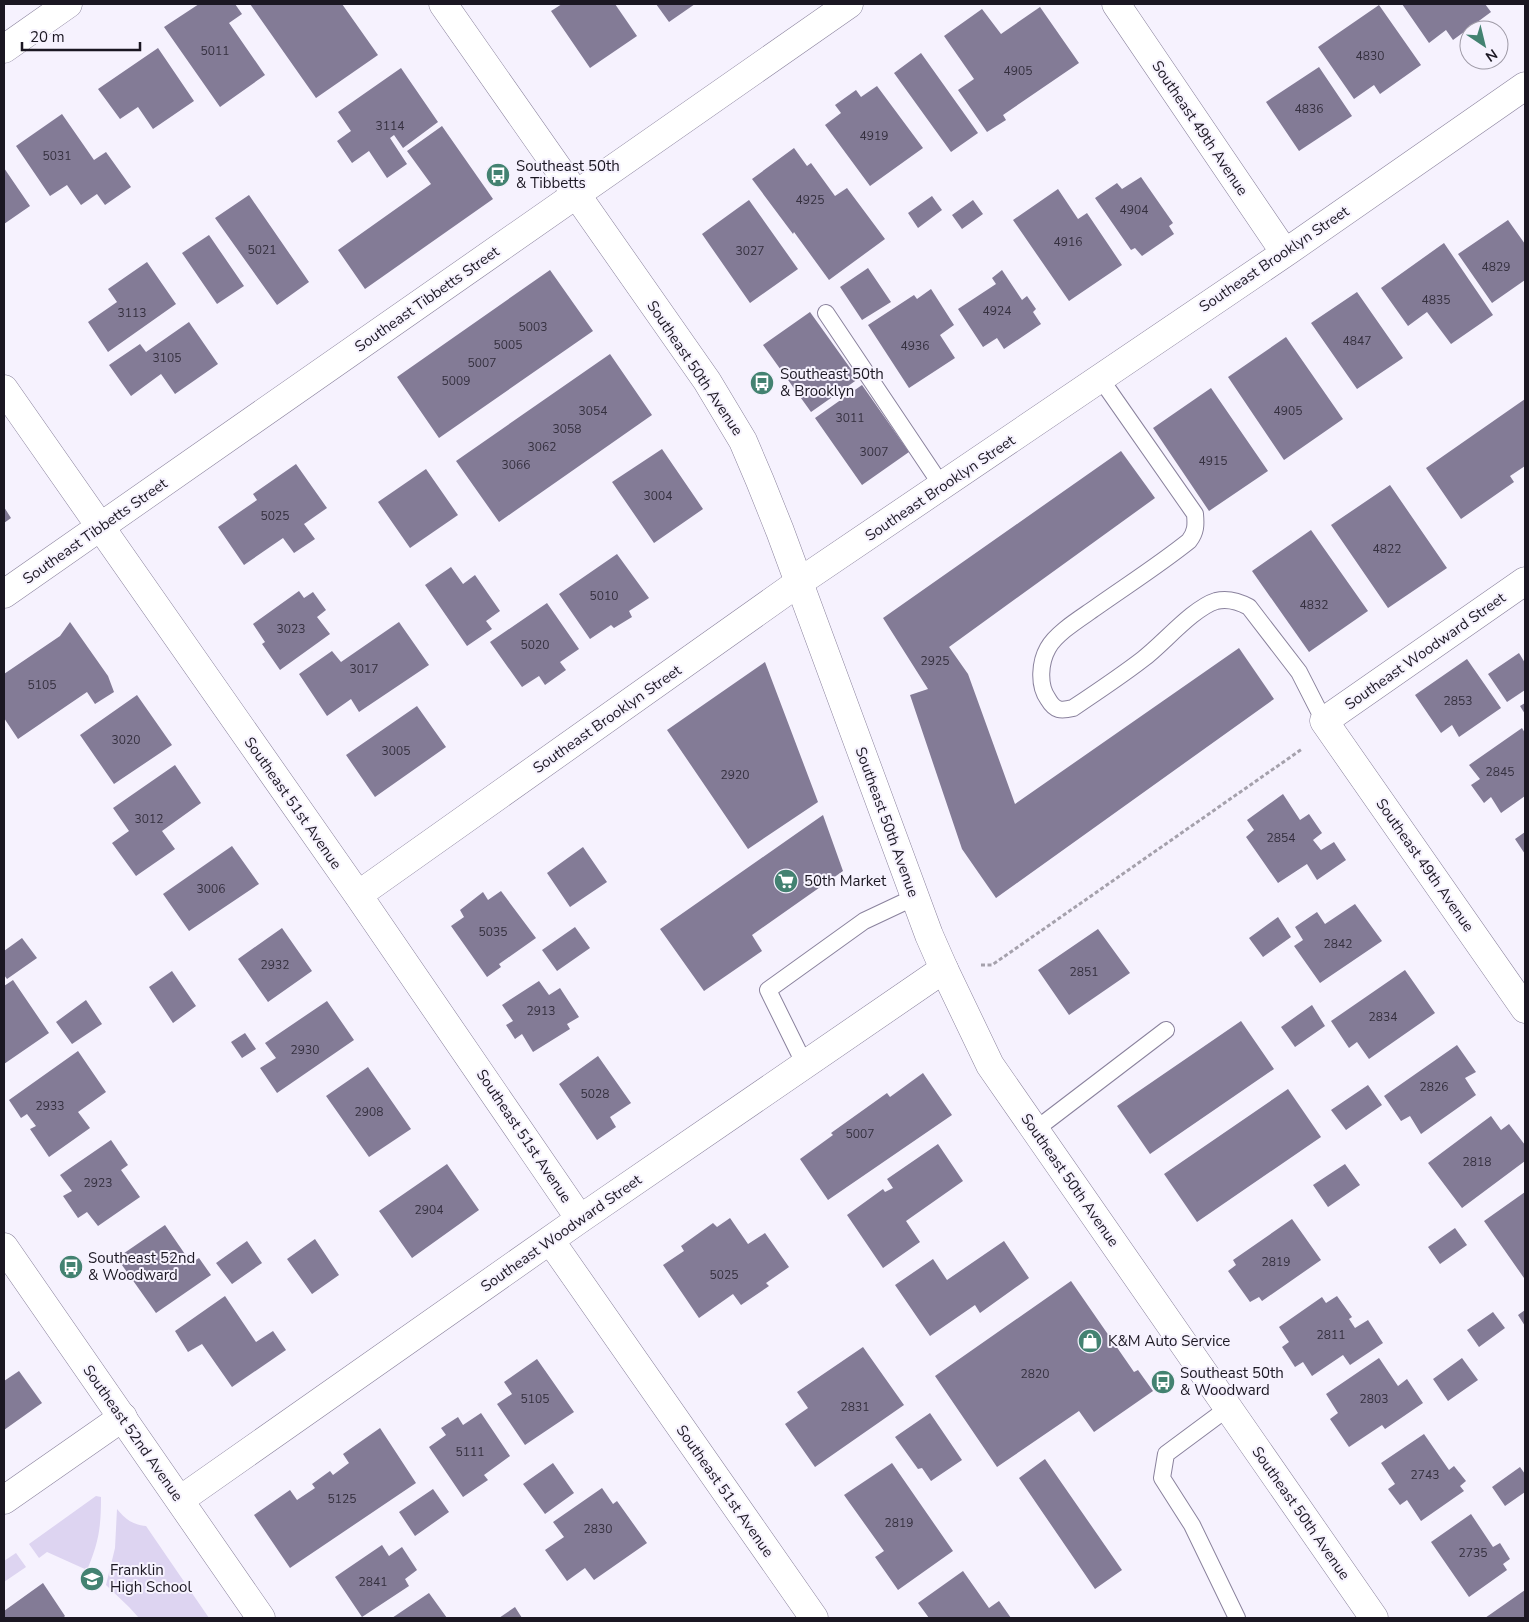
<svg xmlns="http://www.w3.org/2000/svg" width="1529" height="1622" viewBox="0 0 1529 1622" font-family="'Nunito Sans',sans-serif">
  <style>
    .green { fill: #ddd4f1 }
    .building { fill: #837b96 }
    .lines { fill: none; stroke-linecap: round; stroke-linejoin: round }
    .service-casing { stroke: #8a829d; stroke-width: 18 }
    .minor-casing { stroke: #8a829d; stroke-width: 29 }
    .tertiary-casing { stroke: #8a829d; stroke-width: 29 }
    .secondary-casing { stroke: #8a829d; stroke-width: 29 }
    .path { stroke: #a5a1ac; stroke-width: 3; stroke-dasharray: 4 2.5; stroke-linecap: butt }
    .service { stroke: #fff; stroke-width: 16 }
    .minor { stroke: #fff; stroke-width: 28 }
    .tertiary { stroke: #fff; stroke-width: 28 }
    .secondary { stroke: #fff; stroke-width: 28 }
    .labels { text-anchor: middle; stroke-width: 4; stroke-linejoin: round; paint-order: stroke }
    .number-label { font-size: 12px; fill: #35303f }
    .street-label { font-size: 15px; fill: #1b1722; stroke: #f6f2fe }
    .poi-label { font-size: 15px; fill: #1b1722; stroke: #f6f2fe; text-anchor: start }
  </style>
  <rect width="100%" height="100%" fill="#f6f2fe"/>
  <path class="green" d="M96,1496L101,1497C101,1527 99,1542 87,1570L47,1552L39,1558L29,1544Z
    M117,1509C125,1519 133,1525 146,1526L209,1618H139L129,1607L106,1585L115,1548Z
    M16,1553L26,1567L4,1582V1561Z"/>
  <path class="building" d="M199,4H235L242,14L229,23L265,75L220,107L164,27Z
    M250,4H342L378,55L316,98Z
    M562,4H615L637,36L590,68L551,11Z
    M656,4H695L669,22Z
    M1402,4H1485L1491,12L1453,40L1446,30L1429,43Z
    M1379,5L1421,65L1380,94L1374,85L1354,99L1318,47Z
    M1040,7L1079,63L1003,115L1006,120L987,132L958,90L974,79L944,36L982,9L1001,34Z
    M158,48L194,101L153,129L138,107L120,119L98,89Z
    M921,53L978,133L951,152L894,73Z
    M1319,67L1352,116L1299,151L1266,102Z
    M401,68L438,122L403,148L394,135L390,138L407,164L387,178L369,151L352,163L337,141L351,131L338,112Z
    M877,86L923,148L870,186L825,125L841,113L835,105L856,90L861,97Z
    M62,114L94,160L106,152L131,187L105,205L97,194L81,205L67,185L50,196L16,146Z
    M442,126L493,199L365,289L338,250L431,184L407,151Z
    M794,148L807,166L811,163L835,196L847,188L885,239L829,280L794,232L793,234L752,179Z
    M4,168L30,206L4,224Z
    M1141,177L1173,223L1169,226L1174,234L1142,256L1135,248L1131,250L1095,198L1117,183L1122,189Z
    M1058,189L1078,219L1087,213L1122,265L1069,301L1013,220Z
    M249,195L309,282L277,305L215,218Z
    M932,196L942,210L918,228L908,213Z
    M749,200L798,269L750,303L702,234Z
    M973,200L983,214L962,229L952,215Z
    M1508,220L1525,244V280L1492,303L1458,254Z
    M209,235L244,286L217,304L182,253Z
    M1444,243L1493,315L1451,344L1427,312L1408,326L1381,288Z
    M147,262L176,304L108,352L88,322L117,302L108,289Z
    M868,268L891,302L862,320L840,287Z
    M550,270L593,331L439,438L397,377Z
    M1002,270L1022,300L1027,296L1036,309L1033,312L1041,324L1004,349L997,338L983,347L958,309L996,284L992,278Z
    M931,289L954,325L940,335L955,358L909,388L868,325L914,295L917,299Z
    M1357,292L1403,358L1357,389L1311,323Z
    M810,312L858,379L811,412L763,345Z
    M189,322L218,364L175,394L161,374L131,396L109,365L140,344L146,352Z
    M1286,337L1343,419L1284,460L1228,377Z
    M610,354L652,415L499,522L456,461Z
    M862,385L909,452L862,485L815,418Z
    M1211,388L1268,471L1209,511L1153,428Z
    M1525,399V466L1510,476L1514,482L1461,519L1426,468Z
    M662,449L703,509L654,543L612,482Z
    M1121,451L1155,498L949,647L968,674L1015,804L1239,648L1274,699L996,898L962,849L910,695L928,689L883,618Z
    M296,464L327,508L304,524L315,539L294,553L283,538L244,565L218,527L257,500L253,494Z
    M426,469L458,515L410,548L378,502Z
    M1390,485L1447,568L1388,608L1331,525Z
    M4,507L11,518L4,523Z
    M1311,530L1368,611L1309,652L1252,571Z
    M617,554L649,598L629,611L632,617L614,628L611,625L590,639L559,594Z
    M451,567L463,584L475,575L500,611L486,621L492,629L467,646L425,585Z
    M299,591L304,598L313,592L326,610L317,617L330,634L280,670L262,644L265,642L253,624Z
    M547,603L579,649L560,662L566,670L545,685L539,676L522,687L490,642Z
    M70,622L108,676L114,692L95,704L87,692L18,739L4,718V674L60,636Z
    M399,622L429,665L359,712L351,699L327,716L299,674L332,651L341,662Z
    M1519,653L1525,663V690L1507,702L1488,674Z
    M1467,659L1501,708L1459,737L1452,725L1441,733L1415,695Z
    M765,662L818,802L748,849L667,730Z
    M137,695L172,745L114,784L80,735Z
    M1525,703V714L1520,706Z
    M417,706L446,747L375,797L346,755Z
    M1522,728L1525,733V796L1501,813L1491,797L1484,803L1471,785L1480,779L1469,765Z
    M175,765L201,803L162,831L175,849L136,876L112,843L129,831L113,808Z
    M1283,794L1300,820L1309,814L1322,833L1313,840L1321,850L1334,842L1346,860L1317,880L1307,864L1278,883L1246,837L1254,830L1247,820Z
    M823,815L843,871L752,935L762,951L704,991L660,929Z
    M1525,832V854L1515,839Z
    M232,846L259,884L189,931L163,894Z
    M583,847L607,882L570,907L547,873Z
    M501,891L536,938L499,964L501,967L487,977L451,926L464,917L460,910L483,892L488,900Z
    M1355,904L1382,941L1320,983L1294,946L1303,940L1295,927L1317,912L1325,924Z
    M1278,917L1291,937L1263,957L1249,938Z
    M575,927L590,948L557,971L542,950Z
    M282,928L312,971L268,1002L238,959Z
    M1098,929L1130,973L1069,1015L1038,970Z
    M22,938L37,958L7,979L4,975V951Z
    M1405,970L1435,1013L1369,1059L1357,1042L1349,1048L1331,1021Z
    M172,971L196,1006L173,1023L149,987Z
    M13,980L49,1033L4,1064V986Z
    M539,981L549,995L560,988L579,1017L567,1024L570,1029L533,1052L522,1034L515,1039L506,1025L513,1021L502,1005Z
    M86,1000L102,1024L72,1044L56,1022Z
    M327,1001L354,1040L277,1093L260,1068L276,1058L265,1043Z
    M1312,1005L1325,1026L1295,1047L1281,1027Z
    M1241,1021L1274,1069L1150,1154L1117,1106Z
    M245,1033L256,1049L242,1058L231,1042Z
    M1457,1045L1476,1072L1465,1078L1476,1095L1421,1134L1410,1116L1401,1121L1384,1096Z
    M78,1051L106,1092L78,1112L90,1128L49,1157L30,1129L36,1126L27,1114L21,1118L9,1100Z
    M598,1056L631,1103L610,1117L616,1127L597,1140L559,1084Z
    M368,1067L411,1129L369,1157L326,1096Z
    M923,1073L952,1115L828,1200L800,1159L833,1135L831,1133L887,1093L890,1097Z
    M1368,1085L1382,1105L1346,1130L1331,1110Z
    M1288,1089L1321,1137L1197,1222L1164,1174Z
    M1491,1116L1501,1130L1509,1124L1525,1145V1161L1462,1208L1428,1163Z
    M111,1140L128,1165L121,1170L140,1197L98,1226L87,1212L78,1218L63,1196L72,1191L60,1175Z
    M938,1144L963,1181L906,1221L920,1242L883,1268L847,1215L883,1189L885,1192L893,1188L887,1179Z
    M447,1164L479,1210L412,1258L379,1211Z
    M1345,1164L1360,1185L1328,1207L1313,1185Z
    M1525,1192V1277L1524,1278L1484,1221Z
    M730,1218L748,1244L765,1233L789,1267L766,1283L769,1286L741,1305L733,1294L699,1318L663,1265L684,1251L681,1246L713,1223L717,1227Z
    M1292,1219L1321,1260L1262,1301L1259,1297L1250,1302L1228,1271L1236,1265L1233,1260Z
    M165,1225L191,1263L199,1258L211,1275L156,1313L117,1258Z
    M1455,1228L1467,1245L1440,1264L1428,1247Z
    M315,1239L339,1275L312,1294L287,1259Z
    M247,1241L262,1263L232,1284L216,1263Z
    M1004,1241L1029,1278L980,1313L975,1305L930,1336L895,1285L933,1259L947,1280Z
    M1071,1281L1134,1372L1138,1370L1153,1391L1094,1432L1079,1411L997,1467L935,1376Z
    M225,1296L256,1342L273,1331L286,1350L232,1387L202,1344L188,1352L175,1331Z
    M1337,1296L1352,1317L1349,1319L1355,1328L1368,1320L1383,1343L1350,1365L1343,1355L1312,1376L1303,1362L1295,1367L1282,1347L1289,1342L1279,1327L1322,1297L1326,1303Z
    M1525,1310V1326L1518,1315Z
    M1493,1312L1505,1328L1479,1347L1467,1330Z
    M863,1347L904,1405L815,1467L785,1424L808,1408L797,1392Z
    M1379,1358L1398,1386L1407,1379L1423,1403L1385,1429L1382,1425L1349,1447L1330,1419L1338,1413L1326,1394Z
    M1462,1358L1478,1380L1448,1401L1433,1379Z
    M537,1359L574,1412L525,1445L497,1404L512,1394L504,1382Z
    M19,1371L42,1403L4,1430V1381Z
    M481,1413L510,1456L484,1475L488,1480L463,1497L429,1447L446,1435L441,1428L458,1417L463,1425Z
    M930,1413L962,1460L931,1481L922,1468L918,1469L895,1437Z
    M380,1428L416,1483L290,1568L254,1515L290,1490L297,1500L315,1488L312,1484L330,1471L333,1475L349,1463L343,1454Z
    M1424,1434L1449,1470L1454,1466L1466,1481L1460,1486L1464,1491L1421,1521L1407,1500L1400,1505L1388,1489L1395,1484L1381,1463Z
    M1045,1459L1122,1570L1095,1589L1019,1478Z
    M553,1463L574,1493L545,1514L523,1484Z
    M892,1463L953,1551L898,1590L875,1557L884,1551L844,1495Z
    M1520,1467L1525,1474V1492L1505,1506L1492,1487Z
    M602,1488L613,1504L617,1501L647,1543L594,1580L585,1568L567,1581L545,1550L564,1537L553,1522Z
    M433,1489L449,1512L415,1536L399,1512Z
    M1471,1514L1493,1547L1500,1543L1510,1559L1503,1564L1507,1570L1469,1597L1431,1542Z
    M382,1545L389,1556L402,1547L417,1570L405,1579L409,1586L362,1617L335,1577Z
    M963,1571L989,1608L999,1601L1011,1618H929L918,1603Z
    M43,1583L65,1616L63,1618H4V1611Z
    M1525,1590V1618H1485Z
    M429,1593L447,1618H392Z
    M515,1607L522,1618H499Z"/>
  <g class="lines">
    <g class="service-casing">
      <path id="service" d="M826,313L942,486
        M1100,378L1195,514C1196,525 1196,532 1189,541C1159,565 1126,586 1095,608C1081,618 1056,633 1048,648C1040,662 1038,685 1048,699C1055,711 1061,711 1073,708C1097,692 1121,676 1143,659C1163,644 1193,608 1216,601C1228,598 1238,601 1249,607L1299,672L1324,721
        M805,1065L768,990L864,921L915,897
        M1035,1130L1166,1030
        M1228,1408L1166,1454L1162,1478L1192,1525L1237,1618"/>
    </g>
    <g class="minor-casing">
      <path id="minor" d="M1116,4L1285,253
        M4,49L68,4
        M4,389L358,895L580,1219
        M1525,581L1324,721L1525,1009
        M4,594L849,4
        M358,895L798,583L1285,253L1525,86
        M550,1240L814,1618
        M4,1500L123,1417
        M180,1500L580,1219L944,969"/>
    </g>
    <g class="tertiary-casing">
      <path id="tertiary" d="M4,1247L261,1618"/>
    </g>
    <g class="secondary-casing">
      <path id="secondary" d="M443,4L707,381L743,441L760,481L780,531L929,935L944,969L990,1065L1374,1618"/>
    </g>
    <path class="path" d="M981,965H992L1302,749"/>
    <use href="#service" class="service"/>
    <use href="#minor" class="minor"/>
    <use href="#tertiary" class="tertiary"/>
    <use href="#secondary" class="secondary"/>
  </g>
  <defs>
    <g id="bus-disc" transform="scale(1.25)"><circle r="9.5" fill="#438271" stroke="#f6f2fe"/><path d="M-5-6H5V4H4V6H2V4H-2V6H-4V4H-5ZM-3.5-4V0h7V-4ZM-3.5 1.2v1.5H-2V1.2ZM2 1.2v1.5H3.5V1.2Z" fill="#fff"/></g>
    <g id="supermarket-disc" transform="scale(1.25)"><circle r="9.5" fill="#438271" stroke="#f6f2fe"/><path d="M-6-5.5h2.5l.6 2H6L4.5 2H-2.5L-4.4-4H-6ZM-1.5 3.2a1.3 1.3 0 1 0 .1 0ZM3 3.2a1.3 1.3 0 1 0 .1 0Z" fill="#fff"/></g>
    <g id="shop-disc" transform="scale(1.25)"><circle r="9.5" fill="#438271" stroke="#f6f2fe"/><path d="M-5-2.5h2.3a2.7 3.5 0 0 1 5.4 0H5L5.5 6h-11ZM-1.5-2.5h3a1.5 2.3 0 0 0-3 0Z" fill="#fff"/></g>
    <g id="school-disc" transform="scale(1.25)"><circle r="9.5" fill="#438271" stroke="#f6f2fe"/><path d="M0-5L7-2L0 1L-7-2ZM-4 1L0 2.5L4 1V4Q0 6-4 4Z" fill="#fff"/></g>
  </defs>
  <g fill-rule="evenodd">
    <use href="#bus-disc" x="498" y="175"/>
    <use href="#bus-disc" x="762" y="383"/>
    <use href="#supermarket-disc" x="786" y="881"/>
    <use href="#bus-disc" x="71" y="1267"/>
    <use href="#shop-disc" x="1090" y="1341"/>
    <use href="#bus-disc" x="1163" y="1382"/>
    <use href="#school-disc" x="92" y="1579"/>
  </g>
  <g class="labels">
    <g class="number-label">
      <text x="215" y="55">5011</text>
      <text x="1370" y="60">4830</text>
      <text x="1018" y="75">4905</text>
      <text x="1309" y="113">4836</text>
      <text x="390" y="130">3114</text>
      <text x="874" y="140">4919</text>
      <text x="57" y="160">5031</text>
      <text x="810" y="204">4925</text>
      <text x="1134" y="214">4904</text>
      <text x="1068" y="246">4916</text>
      <text x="262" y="254">5021</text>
      <text x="750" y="255">3027</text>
      <text x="1496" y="271">4829</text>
      <text x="1436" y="304">4835</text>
      <text x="997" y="315">4924</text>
      <text x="132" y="317">3113</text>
      <text x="533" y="331">5003</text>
      <text x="1357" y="345">4847</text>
      <text x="508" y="349">5005</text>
      <text x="915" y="350">4936</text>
      <text x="167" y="362">3105</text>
      <text x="482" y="367">5007</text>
      <text x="456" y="385">5009</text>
      <text x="593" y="415">3054</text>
      <text x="1288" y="415">4905</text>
      <text x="850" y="422">3011</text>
      <text x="567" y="433">3058</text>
      <text x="542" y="451">3062</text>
      <text x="874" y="456">3007</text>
      <text x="1213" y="465">4915</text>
      <text x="516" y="469">3066</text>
      <text x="658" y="500">3004</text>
      <text x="275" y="520">5025</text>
      <text x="1387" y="553">4822</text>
      <text x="604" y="600">5010</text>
      <text x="1314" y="609">4832</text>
      <text x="291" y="633">3023</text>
      <text x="535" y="649">5020</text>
      <text x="935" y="665">2925</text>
      <text x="364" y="673">3017</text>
      <text x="42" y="689">5105</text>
      <text x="1458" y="705">2853</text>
      <text x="126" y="744">3020</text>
      <text x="396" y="755">3005</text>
      <text x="1500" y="776">2845</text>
      <text x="735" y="779">2920</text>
      <text x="149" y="823">3012</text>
      <text x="1281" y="842">2854</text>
      <text x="211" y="893">3006</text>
      <text x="493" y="936">5035</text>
      <text x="1338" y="948">2842</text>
      <text x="275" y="969">2932</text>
      <text x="1084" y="976">2851</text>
      <text x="541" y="1015">2913</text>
      <text x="1383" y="1021">2834</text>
      <text x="305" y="1054">2930</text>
      <text x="1434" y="1091">2826</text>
      <text x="595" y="1098">5028</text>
      <text x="50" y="1110">2933</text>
      <text x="369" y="1116">2908</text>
      <text x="860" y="1138">5007</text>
      <text x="1477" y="1166">2818</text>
      <text x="98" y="1187">2923</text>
      <text x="429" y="1214">2904</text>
      <text x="1276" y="1266">2819</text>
      <text x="724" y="1279">5025</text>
      <text x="1331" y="1339">2811</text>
      <text x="1035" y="1378">2820</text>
      <text x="535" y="1403">5105</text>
      <text x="1374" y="1403">2803</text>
      <text x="855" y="1411">2831</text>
      <text x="470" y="1456">5111</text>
      <text x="1425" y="1479">2743</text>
      <text x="342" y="1503">5125</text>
      <text x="899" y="1527">2819</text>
      <text x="598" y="1533">2830</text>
      <text x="1473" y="1557">2735</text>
      <text x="373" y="1586">2841</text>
    </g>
    <g class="street-label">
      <text transform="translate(1200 128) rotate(56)" y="5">Southeast 49th Avenue</text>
      <text transform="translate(1274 259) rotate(-34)" y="5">Southeast Brooklyn Street</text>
      <text transform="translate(427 299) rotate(-35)" y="5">Southeast Tibbetts Street</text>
      <text transform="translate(695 368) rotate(56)" y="5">Southeast 50th Avenue</text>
      <text transform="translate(940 488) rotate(-34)" y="5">Southeast Brooklyn Street</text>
      <text transform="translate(95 531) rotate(-35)" y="5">Southeast Tibbetts Street</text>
      <text transform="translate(1425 651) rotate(-35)" y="5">Southeast Woodward Street</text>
      <text transform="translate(607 719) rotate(-35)" y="5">Southeast Brooklyn Street</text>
      <text transform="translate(293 803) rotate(55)" y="5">Southeast 51st Avenue</text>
      <text transform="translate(887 822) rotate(70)" y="5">Southeast 50th Avenue</text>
      <text transform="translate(1425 865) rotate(55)" y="5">Southeast 49th Avenue</text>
      <text transform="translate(524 1136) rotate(56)" y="5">Southeast 51st Avenue</text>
      <text transform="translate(1070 1180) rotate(55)" y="5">Southeast 50th Avenue</text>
      <text transform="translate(561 1233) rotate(-35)" y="5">Southeast Woodward Street</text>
      <text transform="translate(133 1433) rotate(55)" y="5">Southeast 52nd Avenue</text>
      <text transform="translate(725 1491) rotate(55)" y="5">Southeast 51st Avenue</text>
      <text transform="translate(1301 1513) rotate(55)" y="5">Southeast 50th Avenue</text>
    </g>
    <g class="poi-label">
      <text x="516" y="171">Southeast 50th<tspan x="516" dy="17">&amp; Tibbetts</tspan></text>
      <text x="780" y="379">Southeast 50th<tspan x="780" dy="17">&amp; Brooklyn</tspan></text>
      <text x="804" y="886">50th Market</text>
      <text x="88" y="1263">Southeast 52nd<tspan x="88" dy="17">&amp; Woodward</tspan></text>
      <text x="1108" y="1346">K&amp;M Auto Service</text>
      <text x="1180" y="1378">Southeast 50th<tspan x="1180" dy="17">&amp; Woodward</tspan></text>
      <text x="110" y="1575">Franklin<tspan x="110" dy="17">High School</tspan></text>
    </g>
  </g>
  <rect width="1529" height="1622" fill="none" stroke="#1b1722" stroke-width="10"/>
  <g transform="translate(1484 45) rotate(145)"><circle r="24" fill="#f6f2fe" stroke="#9e9aa6"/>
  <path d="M0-4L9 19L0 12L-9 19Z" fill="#438271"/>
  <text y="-8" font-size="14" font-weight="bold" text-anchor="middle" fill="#1b1722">N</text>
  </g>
  <path d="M22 42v8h118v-8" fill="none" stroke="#1b1722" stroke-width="2.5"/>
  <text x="30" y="42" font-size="15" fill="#1b1722" stroke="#f6f2fe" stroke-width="4" paint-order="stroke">20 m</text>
</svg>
